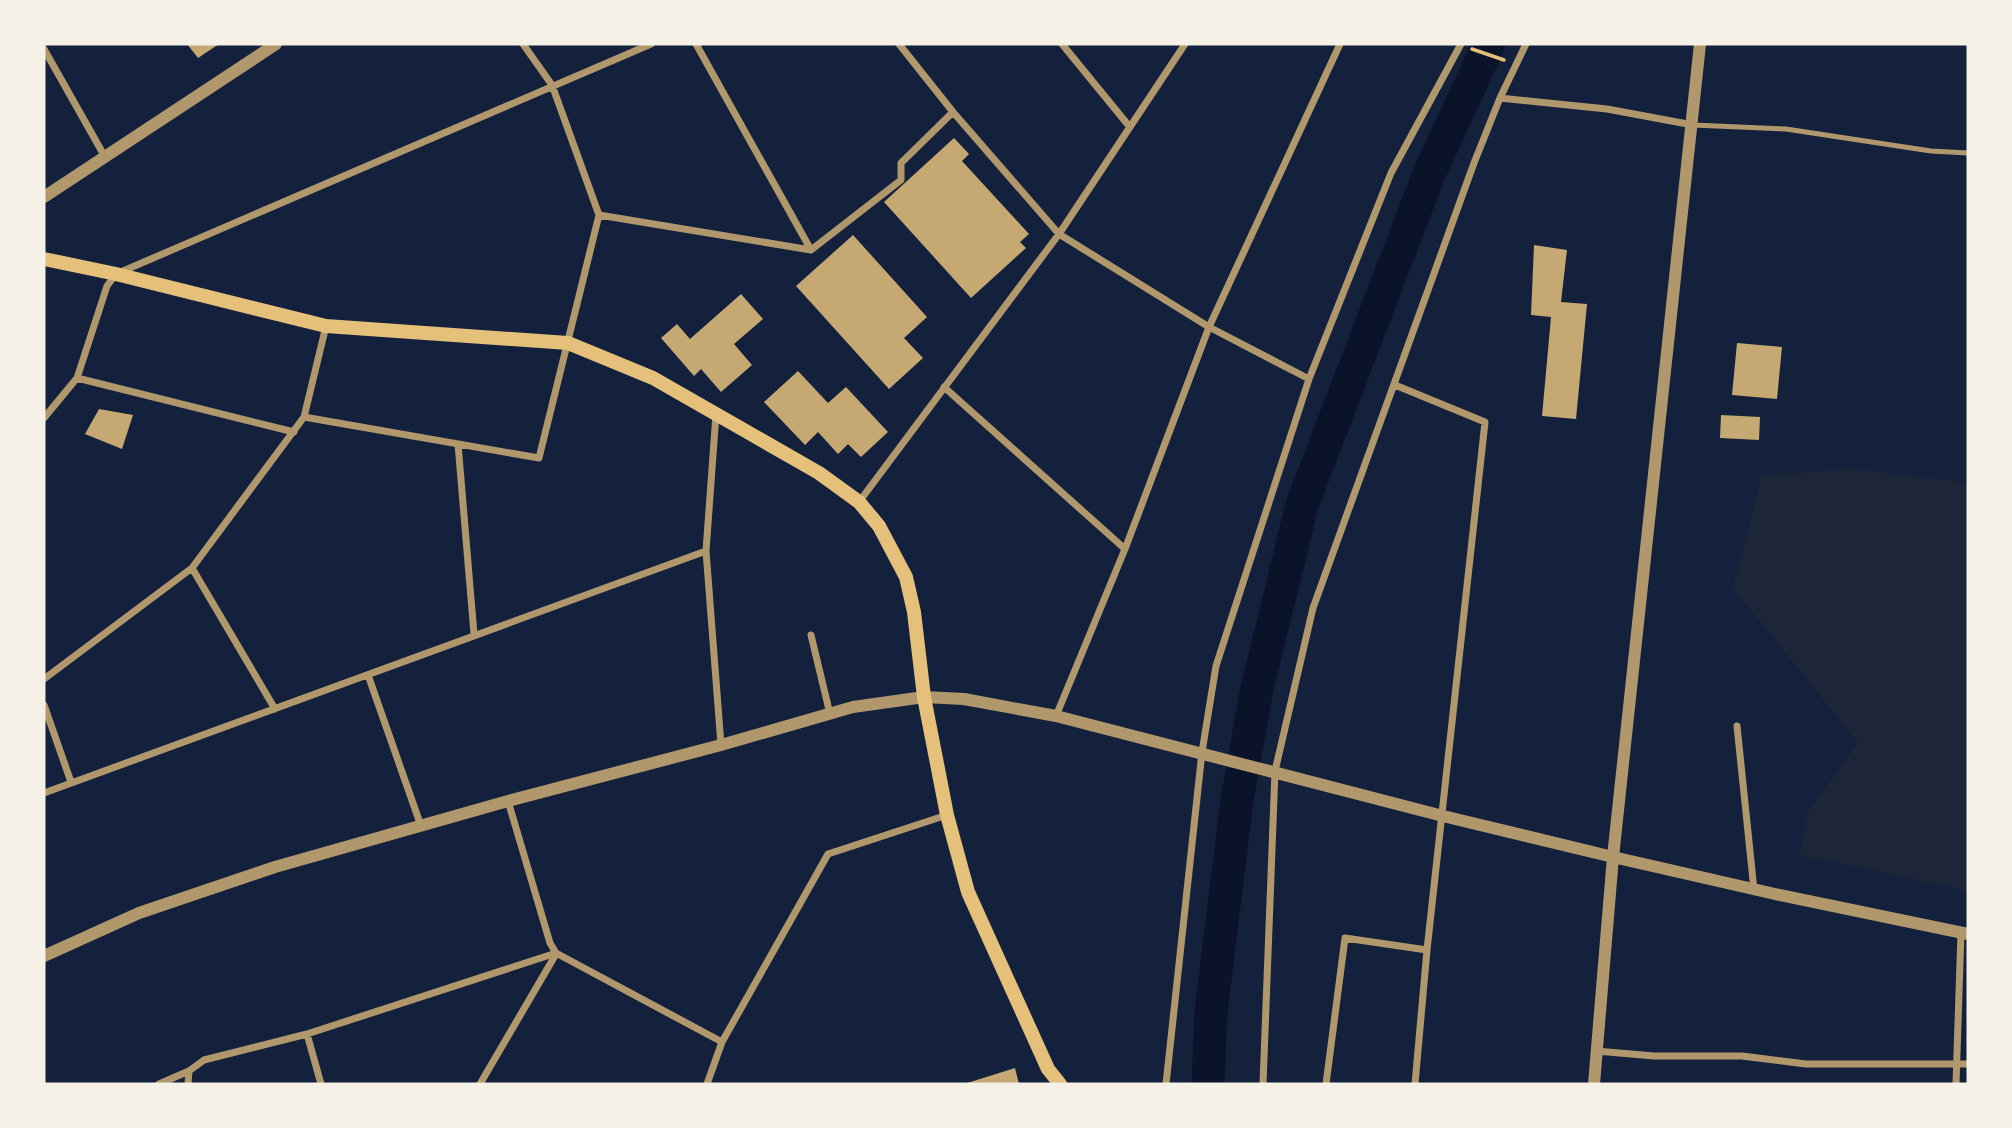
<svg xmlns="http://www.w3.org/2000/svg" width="2012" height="1128" viewBox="0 0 2012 1128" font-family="'Work Sans',sans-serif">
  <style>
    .green { fill: #1d2539 }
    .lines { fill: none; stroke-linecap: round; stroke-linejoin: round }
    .river { stroke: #0b132b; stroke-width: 33 }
    .building { fill: #c6a872 }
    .path { stroke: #e5c07b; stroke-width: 3.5 }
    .service { stroke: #b1986c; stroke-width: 5 }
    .minor { stroke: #b1986c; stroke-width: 7 }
    .tertiary { stroke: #b1986c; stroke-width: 12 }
    .secondary { stroke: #e5c07b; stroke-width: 14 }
  </style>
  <rect width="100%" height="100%" fill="#14213d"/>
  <path class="green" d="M1855,469L1968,483V891L1800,855L1808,812L1858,743L1733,588L1762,475Z"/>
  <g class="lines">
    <path class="river" d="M1208,1084L1211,1012L1237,800L1257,688L1302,505L1429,174L1489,44"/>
  </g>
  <path class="building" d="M187,44H219L198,58Z
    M954,138L969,154L962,161L1029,234L1020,242L1026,248L971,298L884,202Z
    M853,235L927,317L904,338L923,358L889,389L796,286Z
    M1534,245L1567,250L1561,302L1587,304L1576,419L1542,416L1551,317L1531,315Z
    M741,294L763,319L734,344L752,365L721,392L701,369L694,376L661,338L677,324L690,339Z
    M1737,343L1782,347L1777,399L1732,395Z
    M798,371L828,403L846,387L888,432L861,457L848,444L838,454L818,432L805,445L764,402Z
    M99,409L133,415L122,449L85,434Z
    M1721,415L1760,417L1759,440L1720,438Z
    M1015,1068L1019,1084H964Z"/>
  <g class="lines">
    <path class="path" d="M1472,49L1504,60"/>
    <path class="service" d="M1693,125L1786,129L1931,151L1968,153"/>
    <path class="minor" d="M696,44L811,250
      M899,44L953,112L1059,234L1209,327L1309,379
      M1062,44L1129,126
      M44,49L105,157
      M1500,98L1607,109L1693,125
      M599,215L811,250L901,180V163L953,112
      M77,378L294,432
      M1395,385L1485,422L1427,950L1415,1084
      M944,387L1125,549
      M716,414L706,551L721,745
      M304,417L539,458L599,215L552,85L523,44
      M44,418L77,378L107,286L116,274L651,44
      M458,444L474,634
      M859,502L1059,234L1185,44
      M192,568L275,709
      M811,635L830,714
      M368,675L421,826
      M44,679L192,568L304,417L326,326
      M44,705L71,782
      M1056,716L1125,549L1209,327L1340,44
      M1737,726L1754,890
      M44,793L706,551
      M508,801L550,943L556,953L722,1042
      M307,1034L321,1084
      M1596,1051L1654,1056H1742L1806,1064H1968
      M159,1084L189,1071L204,1060L307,1034L556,953
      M188,1084L189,1071
      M480,1084L556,954
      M707,1084L722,1042L828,854L947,815
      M1166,1084L1202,752L1216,666L1309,379L1391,173L1461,44
      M1263,1084L1275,771L1313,608L1474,163L1500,98L1526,44
      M1326,1084L1345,938L1427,950
      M1956,1084L1961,932"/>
    <path class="tertiary" d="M44,197L276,44
      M44,956L139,913L275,867L508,801L721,745L853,707L924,697L964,699L1056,716L1443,816L1613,857L1775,894L1968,934
      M1594,1084L1613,857L1700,44"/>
    <path class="secondary" d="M44,259L116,274L326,326L568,343L653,378L819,473L859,502L879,526L906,577L914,612L924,697L947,815L968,892L1048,1069L1060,1084"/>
  </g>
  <rect width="2012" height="1128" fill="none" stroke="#f6f1e7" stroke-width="91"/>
</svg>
